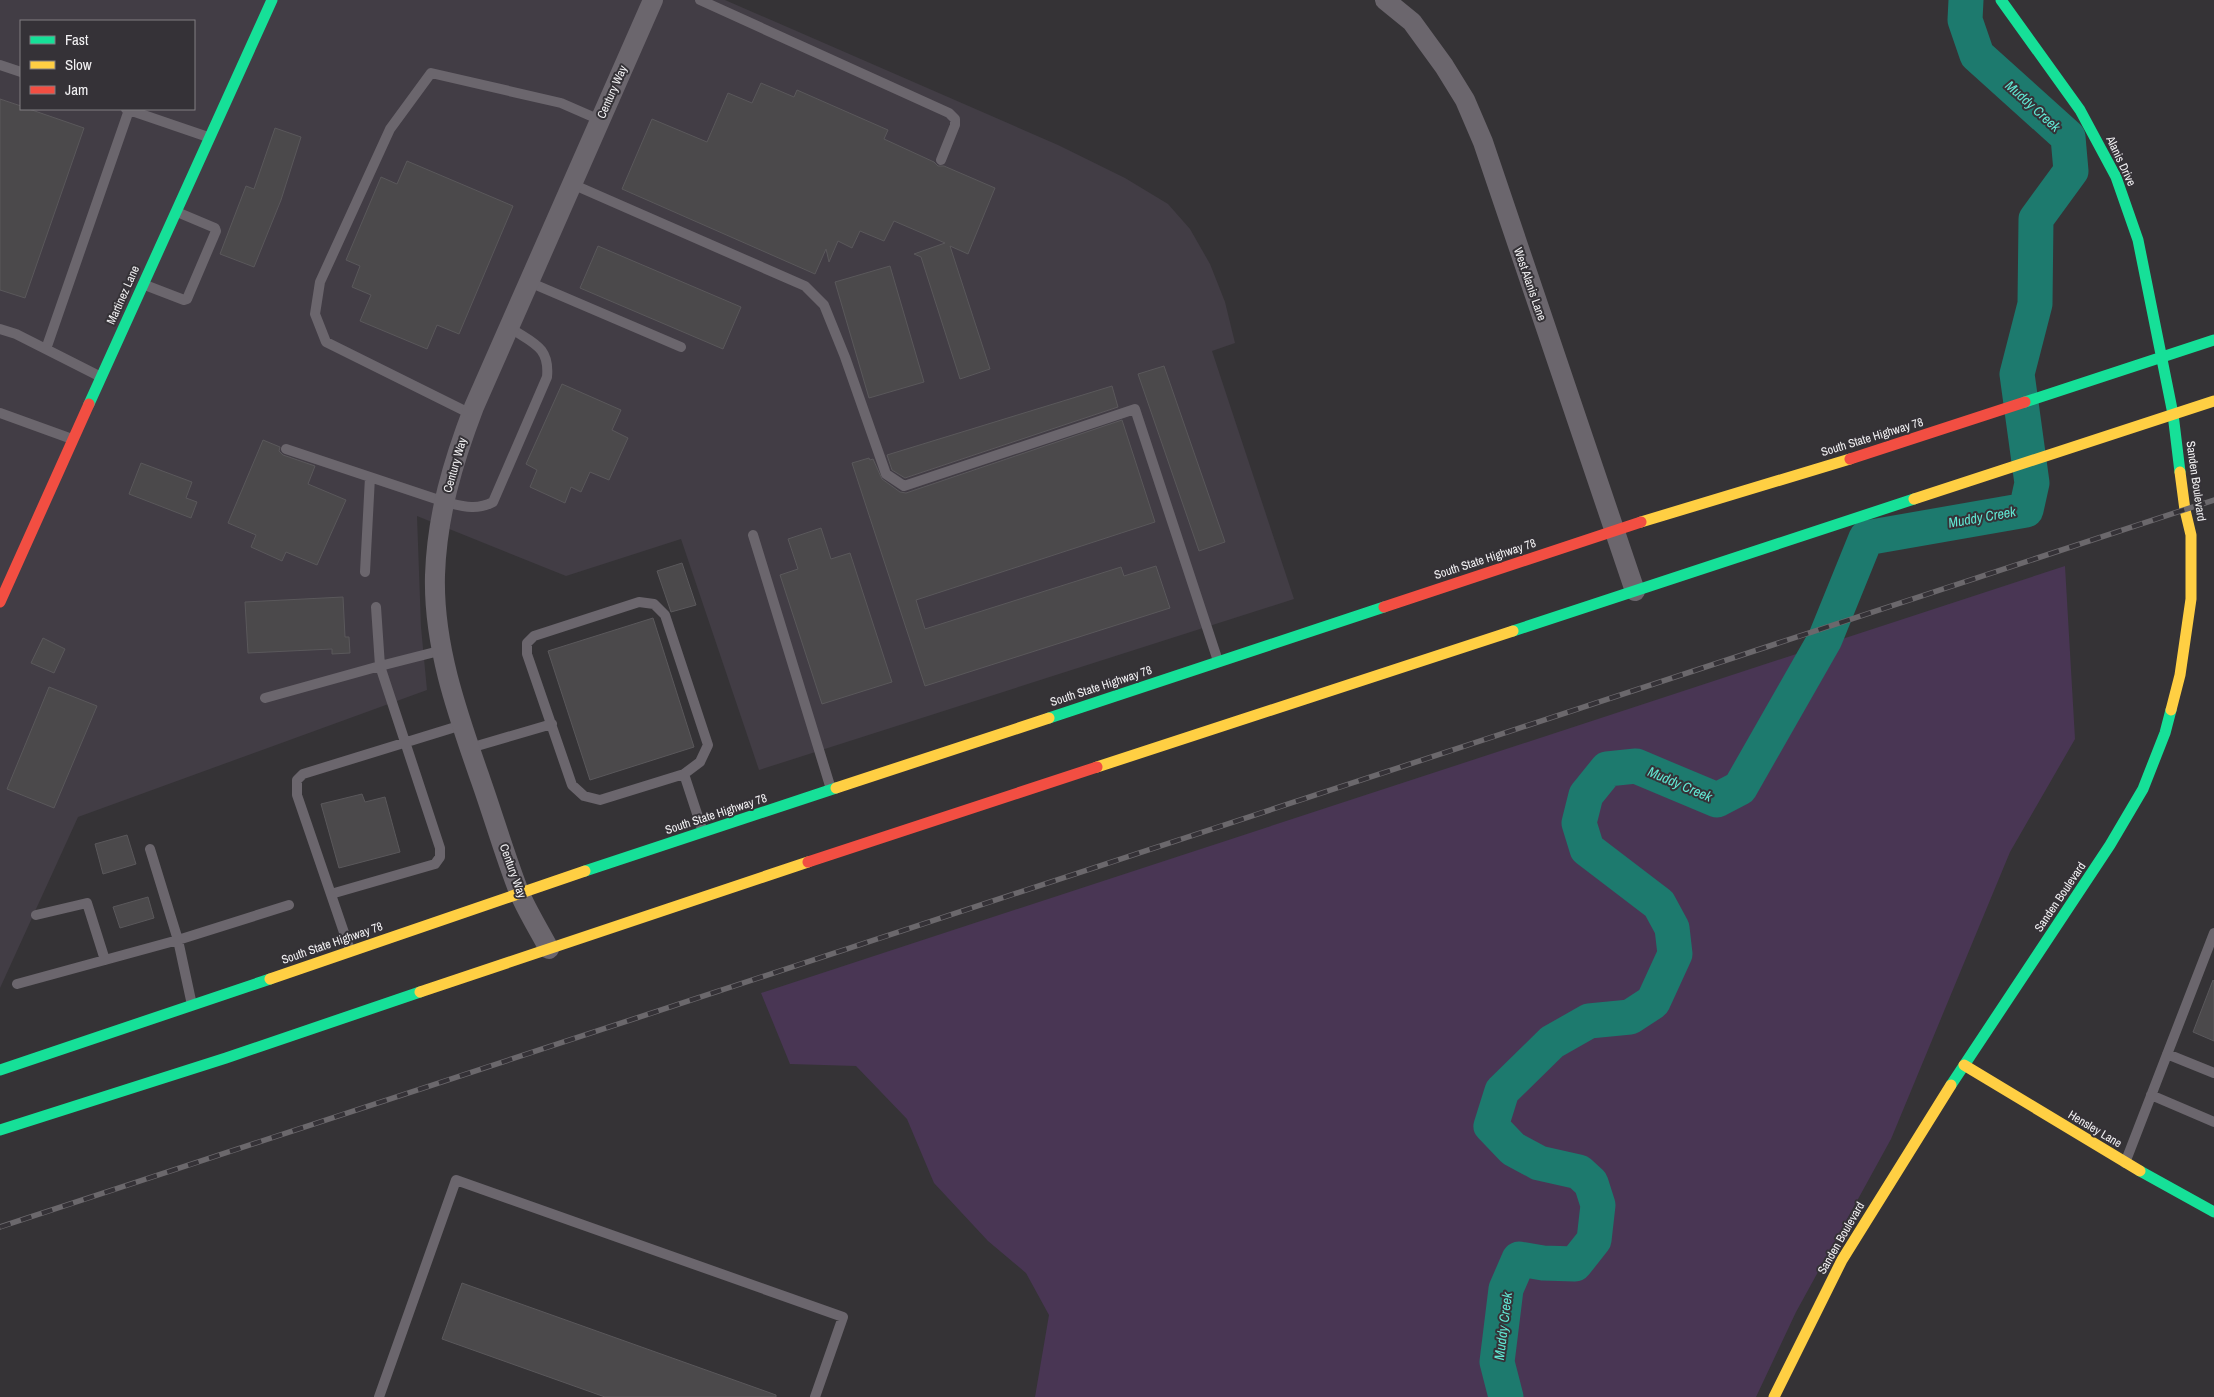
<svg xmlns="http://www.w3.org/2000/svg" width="2214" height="1397" viewBox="0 0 2214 1397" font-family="'Archivo Narrow',sans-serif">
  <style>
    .built { fill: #423d45; fill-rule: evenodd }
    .green { fill: #493654 }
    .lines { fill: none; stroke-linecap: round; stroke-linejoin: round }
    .river { stroke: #1d7a6e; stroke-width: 35 }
    .building { fill: #4b494b; stroke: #5a585b }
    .lane { stroke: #6b666d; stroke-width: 10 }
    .street { stroke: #6b666d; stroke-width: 20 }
    .fast { stroke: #16e098; stroke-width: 11 }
    .slow { stroke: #ffcf43; stroke-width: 11 }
    .jam { stroke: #f24e42; stroke-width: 11 }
    .rail-casing { stroke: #6b686c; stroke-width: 5.5 }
    .rail { stroke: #353237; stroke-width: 4; stroke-dasharray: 11; stroke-linecap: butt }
    .labels { text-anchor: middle; stroke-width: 4; stroke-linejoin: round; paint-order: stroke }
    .street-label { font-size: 12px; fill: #f2f1f3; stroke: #353237 }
    .water-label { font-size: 14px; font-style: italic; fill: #61e7d3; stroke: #353237 }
  </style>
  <rect width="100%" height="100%" fill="#353336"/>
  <path class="built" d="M0,0H725L1058,145L1125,178L1168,204L1190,229L1210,264L1225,302L1235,343L1212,351L1294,599L759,770L681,539L566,576L417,516L421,627L427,690L78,817L0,988ZM21,21H194V109H21Z"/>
  <path class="green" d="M2065,566L2075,739L2010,852L1891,1139L1796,1312L1756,1397H1035L1049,1315L1026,1273L988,1241L934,1183L907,1119L856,1066L790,1064L761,993Z"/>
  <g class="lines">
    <path class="river" d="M1506,1397L1497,1362L1506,1289L1519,1259L1543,1263L1575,1264L1594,1240L1598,1205L1591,1183L1579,1172L1539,1163L1513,1149L1491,1126L1502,1091L1552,1042L1589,1021L1630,1017L1653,1002L1675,954L1672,928L1659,904L1587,849L1579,823L1586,795L1607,769L1636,766L1717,800L1740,788L1825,639L1866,538L2026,510L2032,483L2017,374L2035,304L2036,219L2071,171L2068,137L1977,55L1965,20L1966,0"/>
  </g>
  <path class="building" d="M761,83L794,97L797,90L888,130L884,139L934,162L938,166H944L995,188L968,254L950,246L990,369L960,379L921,257L914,254L945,243L894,221L884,241L860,231L852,248L838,241L829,262L826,249L815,274L622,189L652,119L707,142L728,93L752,103Z
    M0,99L21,106V109H29L84,128L25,298L0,290Z
    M275,128L301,137L281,200L254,267L220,254L246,186L254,189Z
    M407,161L513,206L459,334L437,325L427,349L360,321L371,295L352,287L360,266L346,260L381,177L397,184Z
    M598,246L741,307L723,349L580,288Z
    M890,266L924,382L869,398L835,282Z
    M1164,366L1225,542L1199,551L1138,374Z
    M562,384L621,410L612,430L628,438L609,480L590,472L581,492L571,487L565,503L530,487L537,470L526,464Z
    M1112,386L1118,407L905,478L892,470L887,455Z
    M1122,420L1155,522L916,600L925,629L1121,567L1124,576L1156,566L1170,608L925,686L852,463L869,458L870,460L873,459L882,479L900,492L906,493Z
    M263,440L280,447L279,451L283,455L315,466L308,484L346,500L317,565L286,552L282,561L251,547L256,535L228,523Z
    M141,463L192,482L186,498L197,502L191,518L129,494Z
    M821,528L831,559L850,553L892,682L822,704L780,575L798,569L788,539Z
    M682,563L696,605L671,612L657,571Z
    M343,597L345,637H349L350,653L332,654V649L248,653L245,602Z
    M653,618L694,747L590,780L548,651Z
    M43,638L65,649L54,673L31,663Z
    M49,687L97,706L54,808L7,789Z
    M362,794L365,802L385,797L400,852L339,868L321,804Z
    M127,835L136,864L103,874L95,844Z
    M148,897L154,918L120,928L113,907Z
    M2213,980L2214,981V1041L2193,1032Z
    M462,1283L776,1395V1397H605L442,1339Z"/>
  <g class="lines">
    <path class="lane" d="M700,0L949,113L955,119V125L941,160
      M0,65L21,72
      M126,109L208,137
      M572,184L805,286L824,305L845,357L886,474L904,486L1135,409L1218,661
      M529,282L681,347
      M145,285L184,300L187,299L216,231L215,228L177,212
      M0,329L16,334L101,377
      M46,349L129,110
      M0,413L72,439
      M471,414L326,342L315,314L320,282L390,129L431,73L561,103L600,120
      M286,449L445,502C462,506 476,511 493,502L547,377C550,346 532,343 509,327
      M753,535L831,789
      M365,572L370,477
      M265,698L380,666L376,607
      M470,748L552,724
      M684,774L700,762L708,745L665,615L654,604L639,602L534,636L527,643V654L572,785L584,796L600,800L684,774L703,832
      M150,849L178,940L192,1005
      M331,894L435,864L440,857V848L380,666L443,650
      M36,915L87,903L105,960
      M350,950L297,795V780L303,774L462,725
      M17,984L178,940L289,905
      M2167,1054L2214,1073
      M2151,1095L2214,1122
      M2125,1163L2214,933
      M379,1397L456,1180L843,1317L815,1397"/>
    <path class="street" d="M1385,0L1412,22L1444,66L1465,100L1483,142L1635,591
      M549,949C539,930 527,911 519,892C505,856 494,818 481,781C458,715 433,646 435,575C437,515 453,462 474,407L653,0"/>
    <path class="fast" d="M2001,0L2080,110L2116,177L2138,240L2173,414L2180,472
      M2025,402L2214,340
      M89,404L272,0
      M1513,631L1914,499
      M1049,718L1384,607
      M585,871L836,788
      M0,1070L270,979
      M1951,1085L2110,845L2143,789L2165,733L2171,710
      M0,1130L226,1058L420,992
      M2140,1171L2214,1212"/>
    <path class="slow" d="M1914,499L2214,401
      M1641,522L1850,459
      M2171,710L2180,675L2191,599V535L2185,510L2180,472
      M1097,767L1513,631
      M836,788L1049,718
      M270,979L585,871
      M420,992L808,862
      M1964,1065L2140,1171
      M1774,1397L1842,1260L1951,1085"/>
    <path class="jam" d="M1850,459L2025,402
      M0,602L89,404
      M1384,607L1641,522
      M808,862L1097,767"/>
    <g class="rail-casing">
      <path id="rail" d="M0,1227L2214,500"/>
    </g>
    <use href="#rail" class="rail"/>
  </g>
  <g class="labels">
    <g class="street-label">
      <text transform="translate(612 92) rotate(-66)" y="4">Century Way</text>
      <text transform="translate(2121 161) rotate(65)" y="4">Alanis Drive</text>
      <text transform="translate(1530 284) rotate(71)" y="4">West Alanis Lane</text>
      <text transform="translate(123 295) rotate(-66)" y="4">Martinez Lane</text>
      <text transform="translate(1872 437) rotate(-17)" y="4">South State Highway 78</text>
      <text transform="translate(455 465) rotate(-74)" y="4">Century Way</text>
      <text transform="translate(2196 481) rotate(82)" y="4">Sanden Boulevard</text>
      <text transform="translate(1485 559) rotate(-18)" y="4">South State Highway 78</text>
      <text transform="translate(1101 686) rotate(-18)" y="4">South State Highway 78</text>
      <text transform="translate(716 814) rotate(-18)" y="4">South State Highway 78</text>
      <text transform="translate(513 871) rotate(70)" y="4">Century Way</text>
      <text transform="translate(2060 897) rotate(-56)" y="4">Sanden Boulevard</text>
      <text transform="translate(332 943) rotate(-19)" y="4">South State Highway 78</text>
      <text transform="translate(2095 1129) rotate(31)" y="4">Hensley Lane</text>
      <text transform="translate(1841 1238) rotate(-60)" y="4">Sanden Boulevard</text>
    </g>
    <g class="water-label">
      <text transform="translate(2033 106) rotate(42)" y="5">Muddy Creek</text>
      <text transform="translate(1982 517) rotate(-10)" y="5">Muddy Creek</text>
      <text transform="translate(1680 784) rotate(23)" y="5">Muddy Creek</text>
      <text transform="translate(1503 1326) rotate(-83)" y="5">Muddy Creek</text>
    </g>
  </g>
  <rect x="20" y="20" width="175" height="90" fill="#353237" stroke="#817e82"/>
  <rect x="30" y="36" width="25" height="8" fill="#16e098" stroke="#817e82"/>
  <text x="65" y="45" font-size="15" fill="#f2f1f3">Fast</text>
  <rect x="30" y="61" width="25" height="8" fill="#ffcf43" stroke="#817e82"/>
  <text x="65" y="70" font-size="15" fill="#f2f1f3">Slow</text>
  <rect x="30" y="86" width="25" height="8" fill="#f24e42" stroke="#817e82"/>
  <text x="65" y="95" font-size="15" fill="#f2f1f3">Jam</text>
</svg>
